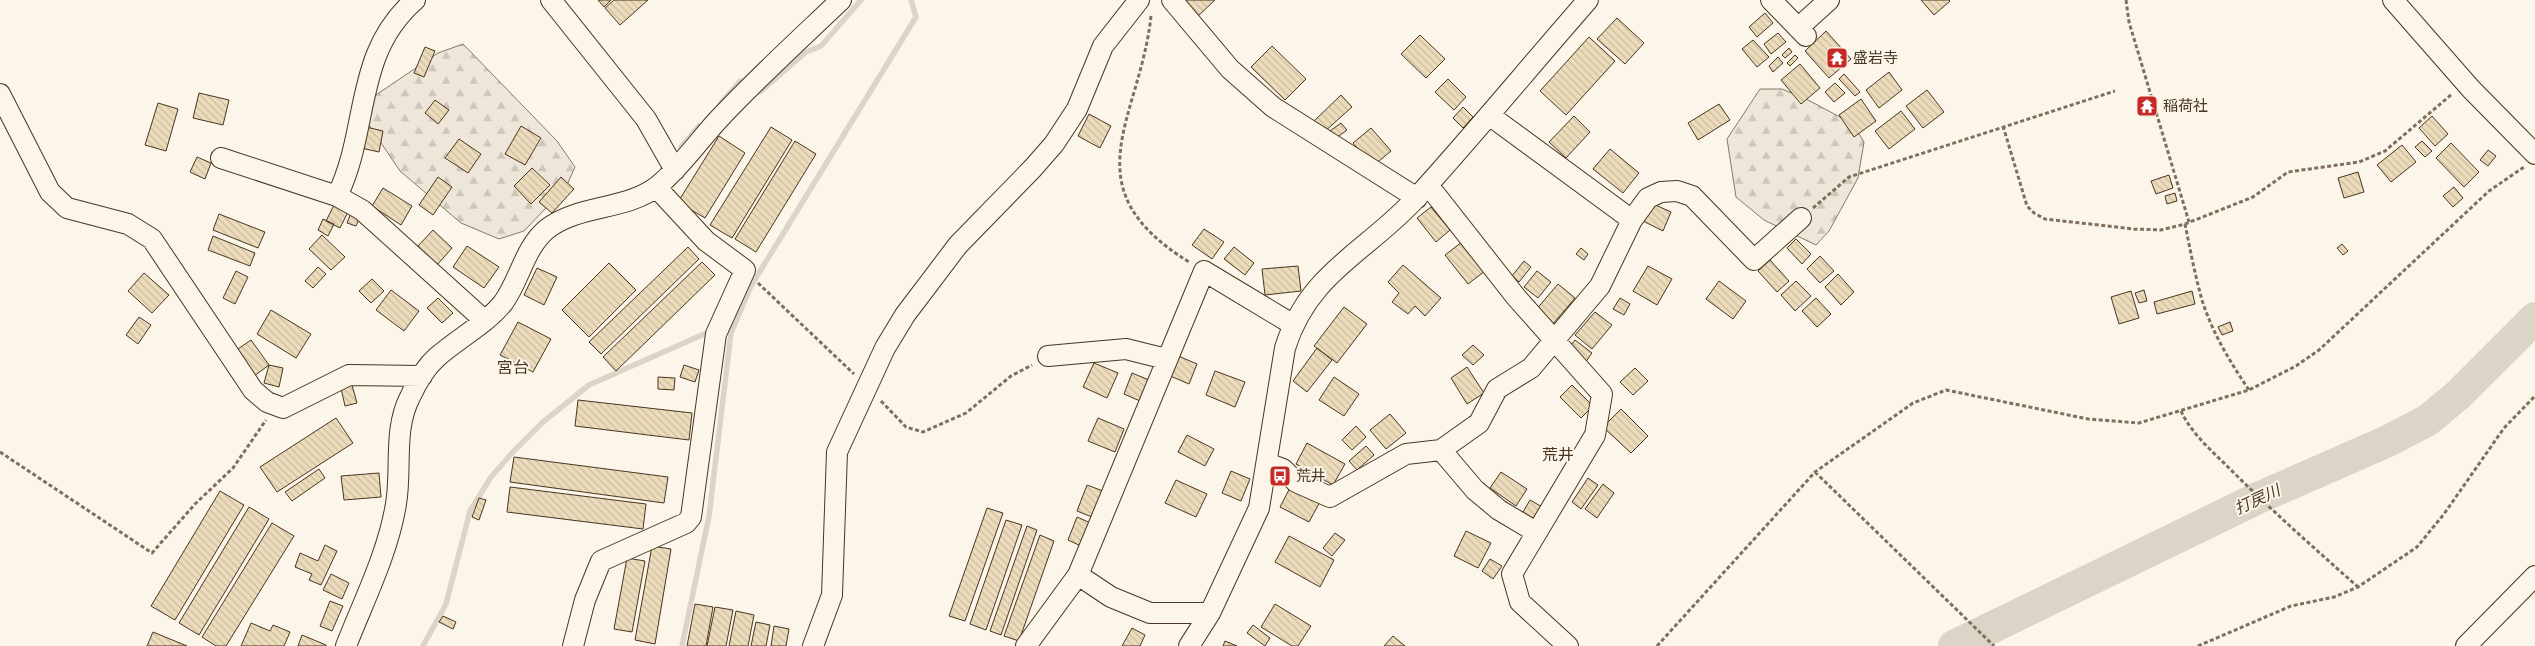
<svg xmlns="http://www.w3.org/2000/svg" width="2535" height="646" viewBox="0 0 2535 646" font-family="'DejaVu Sans','Noto Sans JP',sans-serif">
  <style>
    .forest { fill: url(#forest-firs); stroke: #887966 }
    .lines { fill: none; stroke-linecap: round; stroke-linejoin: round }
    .stream { stroke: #dcd4c6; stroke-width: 5.5 }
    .river { stroke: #dcd4c6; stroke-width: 32 }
    .building { fill: url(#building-back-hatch); stroke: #4a3520 }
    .minor-casing { stroke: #4a3520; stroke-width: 22 }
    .path { stroke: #7f6f5c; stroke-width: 3; stroke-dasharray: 4 2.5; stroke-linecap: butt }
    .minor { stroke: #fbf6e9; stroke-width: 20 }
    .labels { text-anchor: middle; stroke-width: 4; stroke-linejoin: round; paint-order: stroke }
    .poi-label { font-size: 15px; fill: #4a3520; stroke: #fbf6e9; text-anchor: start }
    .neighbourhood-label { font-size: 16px; fill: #4a3520; stroke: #fbf6e9 }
    .water-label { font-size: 16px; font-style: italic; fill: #4a3520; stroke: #fbf6e9 }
  </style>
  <defs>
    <pattern id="forest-firs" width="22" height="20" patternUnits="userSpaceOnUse" patternTransform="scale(1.25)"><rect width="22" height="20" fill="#ede6d9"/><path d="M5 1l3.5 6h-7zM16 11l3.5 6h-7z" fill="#cdc6ba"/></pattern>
    <pattern id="building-back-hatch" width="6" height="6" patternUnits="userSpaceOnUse" patternTransform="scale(1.25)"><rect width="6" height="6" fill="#ecdcbc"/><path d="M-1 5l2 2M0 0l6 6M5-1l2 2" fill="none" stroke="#ccbda1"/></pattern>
  </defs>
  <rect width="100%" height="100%" fill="#fbf6e9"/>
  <path class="forest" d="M463,44L557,141L575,167L566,187L524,231L499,239L461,223L400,171L369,125L370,99L438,53Z
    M1760,89H1782L1810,101L1853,124L1864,142L1858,178L1829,231L1816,245L1764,220L1736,197L1727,139Z"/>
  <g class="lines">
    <path class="stream" d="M754,89L760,92L806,52L821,46L861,0
      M721,103L740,81L746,84
      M681,147L699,126
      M423,646L446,604L470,511L491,477L512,453L543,422L589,385L711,331
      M682,646L709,516L731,333L751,286L916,17L911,0"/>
    <path class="river" d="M1954,646L2258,498L2388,441L2428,420L2458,395L2535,318"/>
  </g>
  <path class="building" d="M598,0H611L604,7Z
    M614,0H648L620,25L605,8Z
    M1175,0H1215L1198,16Z
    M1921,0H1949L1950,1L1934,15Z
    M1765,13L1773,23L1757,37L1749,27Z
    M1617,18L1644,43L1625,64L1597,39Z
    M1826,31L1851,59L1829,78L1805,51Z
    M1778,33L1786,42L1771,54L1764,44Z
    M1420,35L1445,59L1426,78L1401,54Z
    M1589,37L1615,61L1566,115L1540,91Z
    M1753,40L1769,57L1757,67L1742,49Z
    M1272,46L1306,79L1285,100L1251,67Z
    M425,47L435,51L424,77L414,73Z
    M1789,48L1792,52L1785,58L1782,55Z
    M1795,55L1798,58L1790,66L1787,63Z
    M1778,57L1783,63L1773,72L1769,66Z
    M1800,64L1820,88L1801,104L1781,80Z
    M1889,72L1902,90L1879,108L1866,90Z
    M1844,74L1860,92L1855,96L1839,79Z
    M1448,79L1466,97L1454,110L1435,92Z
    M1835,83L1845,93L1834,102L1825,92Z
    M1927,90L1944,112L1923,128L1906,106Z
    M199,93L229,100L223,125L193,118Z
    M1341,95L1352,107L1323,133L1313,122Z
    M1861,99L1876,121L1854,137L1839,115Z
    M435,100L449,110L438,124L425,113Z
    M158,103L178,109L166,151L145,145Z
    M1719,104L1730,120L1698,140L1688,123Z
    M1463,107L1473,117L1463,128L1453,118Z
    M1901,111L1915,129L1889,149L1875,131Z
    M1089,114L1111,126L1100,148L1078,136Z
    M1574,116L1590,132L1566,158L1549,142Z
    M2432,116L2448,134L2435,146L2419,128Z
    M1341,123L1347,130L1335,139L1330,131Z
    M521,126L541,138L525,165L505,154Z
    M366,127L383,131L379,152L361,148Z
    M771,127L792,140L732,238L710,225Z
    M1371,128L1391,151L1373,166L1353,143Z
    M719,136L745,153L705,218L678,202Z
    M459,139L481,154L468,173L445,158Z
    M795,141L816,154L756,252L735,239Z
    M2422,141L2432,151L2425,157L2415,147Z
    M2451,143L2479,172L2464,187L2436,158Z
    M2402,145L2416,162L2391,182L2377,165Z
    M1610,149L1639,173L1623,193L1593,169Z
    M2488,150L2496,156L2488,166L2480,160Z
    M197,157L211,163L205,179L190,172Z
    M532,168L550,185L531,204L514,186Z
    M2358,172L2364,192L2344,198L2338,178Z
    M2169,175L2173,188L2156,194L2151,181Z
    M438,177L452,187L433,215L419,205Z
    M561,177L574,189L552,213L539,202Z
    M2454,187L2463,198L2453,207L2443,196Z
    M383,188L412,206L401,225L372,206Z
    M2175,193L2177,201L2167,204L2165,196Z
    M1651,203L1671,212L1663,231L1643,221Z
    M334,205L348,212L340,228L326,221Z
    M1431,207L1450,230L1436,242L1417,218Z
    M351,213L360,217L356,226L347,223Z
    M219,214L265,232L258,248L213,230Z
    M323,219L334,224L328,236L318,230Z
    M1204,229L1224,242L1212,259L1192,245Z
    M433,230L452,248L437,265L418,246Z
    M322,235L345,257L331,270L309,249Z
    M213,236L255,253L250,266L208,250Z
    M1796,239L1811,254L1802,264L1787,248Z
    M1462,242L1485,271L1468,284L1445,255Z
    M2342,244L2348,251L2343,255L2337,248Z
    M467,246L499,267L484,288L453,267Z
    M688,247L699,259L601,354L589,342Z
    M1234,247L1254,263L1245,275L1224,259Z
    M1581,248L1588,254L1584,260L1576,254Z
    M1820,256L1834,271L1820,283L1807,269Z
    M1770,260L1789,281L1777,292L1758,271Z
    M1524,261L1531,267L1519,282L1512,276Z
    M702,262L715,275L616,371L603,357Z
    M609,263L636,290L589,337L562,310Z
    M1403,265L1441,298L1425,316L1415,306L1408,314L1392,302L1399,293L1388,282Z
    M1298,266L1301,291L1265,295L1262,269Z
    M1648,266L1672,279L1657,305L1633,291Z
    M318,267L326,274L313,288L305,281Z
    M537,268L557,277L544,305L524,295Z
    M236,271L248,277L235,304L223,298Z
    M1537,271L1551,282L1538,298L1524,287Z
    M144,273L169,295L152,313L128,291Z
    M1838,274L1854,292L1841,305L1825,287Z
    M372,279L384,291L371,303L359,291Z
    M1719,281L1746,301L1733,319L1706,299Z
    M1796,281L1811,296L1795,311L1781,295Z
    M1558,284L1575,298L1552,325L1535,311Z
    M391,290L419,311L404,331L376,310Z
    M2144,290L2147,301L2139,303L2135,293Z
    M2131,291L2139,318L2119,324L2111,297Z
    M2192,291L2195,304L2157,314L2154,302Z
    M438,298L453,313L442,323L427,308Z
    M1620,298L1630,304L1624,315L1613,309Z
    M1816,298L1831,314L1817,327L1802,311Z
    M1344,307L1367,324L1337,363L1314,346Z
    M271,310L311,334L296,358L257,334Z
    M1595,312L1612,325L1592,349L1575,335Z
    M139,317L151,325L138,344L126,335Z
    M518,322L551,339L533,372L500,355Z
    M2230,322L2233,331L2222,335L2218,327Z
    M251,340L269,365L254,376L235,351Z
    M1575,340L1592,353L1585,363L1567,350Z
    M1473,345L1484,355L1473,365L1462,355Z
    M1317,348L1332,360L1307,392L1293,381Z
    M1176,355L1197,364L1189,384L1168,375Z
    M1094,363L1118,373L1107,398L1083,387Z
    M269,365L283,368L279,387L264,383Z
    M684,365L699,370L695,382L680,377Z
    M1467,367L1484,393L1467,404L1451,378Z
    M1635,368L1648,381L1633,395L1620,382Z
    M1215,371L1245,382L1235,407L1206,395Z
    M1132,373L1149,380L1140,401L1124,394Z
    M658,377L675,378L674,390L658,389Z
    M1334,377L1359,394L1344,416L1319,400Z
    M352,385L357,403L345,406L341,388Z
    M1572,385L1593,406L1581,418L1560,397Z
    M578,400L692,413L689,440L575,426Z
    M1621,409L1648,436L1631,453L1603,427Z
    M1390,414L1406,433L1386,449L1370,430Z
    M336,418L353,443L277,492L260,467Z
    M1098,418L1124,429L1115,452L1088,441Z
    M1356,426L1366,437L1352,450L1342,440Z
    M1187,435L1214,449L1205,466L1178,452Z
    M1307,443L1345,464L1333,485L1296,464Z
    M1366,446L1374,455L1357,470L1349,461Z
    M514,457L668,477L664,503L510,482Z
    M319,469L325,478L292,501L285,492Z
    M1231,471L1250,479L1241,501L1222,493Z
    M1501,472L1527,489L1516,506L1490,488Z
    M379,473L381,497L344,500L341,476Z
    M1588,478L1598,485L1581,509L1572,502Z
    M1176,480L1207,494L1196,517L1165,503Z
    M1292,484L1321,500L1309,522L1280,507Z
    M1603,484L1614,493L1597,518L1585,509Z
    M1087,485L1103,491L1092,517L1077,511Z
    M510,487L646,504L643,529L507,512Z
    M220,491L244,505L175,620L151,606Z
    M479,498L486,500L479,520L472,517Z
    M1530,500L1544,508L1534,525L1520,517Z
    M249,507L269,519L199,635L179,623Z
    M987,508L1003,513L965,621L949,616Z
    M1077,517L1093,524L1083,547L1068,540Z
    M1006,520L1022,525L986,630L970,624Z
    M272,523L294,536L226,646H216L202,637Z
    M1027,526L1037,530L1001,635L990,631Z
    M1466,531L1491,543L1478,568L1454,556Z
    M1335,533L1345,540L1332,556L1323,548Z
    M1040,535L1054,541L1019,641L1004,636Z
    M1289,536L1334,560L1320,587L1275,562Z
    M325,545L337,551L321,585L309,580L312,574L295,567L300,553L318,561Z
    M652,546L671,549L655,644L635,640Z
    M627,558L645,561L632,632L614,629Z
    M1490,559L1502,566L1493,579L1482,571Z
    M331,574L349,583L342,599L323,590Z
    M330,601L343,606L332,631L320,626Z
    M695,604L713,607L706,646H687Z
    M1275,604L1311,626L1298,646H1292L1261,627Z
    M715,607L733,610L726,646H707Z
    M736,611L754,615L748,646H729Z
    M443,616L456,622L453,629L439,622Z
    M756,622L770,625L766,646H751Z
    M251,623L270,631L273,625L290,632L284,646H241Z
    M1253,625L1270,638L1265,646L1247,633Z
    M774,626L789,629L786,646H771Z
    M1132,628L1145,635L1140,646H1122Z
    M153,632L187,646H147Z
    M302,635L326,645V646H298Z
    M1393,636L1405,646H1384Z
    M1225,641L1237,646H1223Z"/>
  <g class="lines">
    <g class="minor-casing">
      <path id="minor" d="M415,0C353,54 370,129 337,196L362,210L484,320
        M551,0L646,119L675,170
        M1172,0L1230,69L1273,107L1417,198
        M1771,0L1806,36
        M2393,0L2471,89L2535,154
        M1798,28L1829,0
        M0,94L50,192L67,208L128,224L152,239L253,390L267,402L283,408L349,375L422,376
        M1489,115L1632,220
        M221,158L337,196
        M1428,185L1516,297L1602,394L1595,435L1512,574L1520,602L1568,646
        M1048,356L1126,349L1166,359
        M1441,450L1479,423L1497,389L1531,368L1600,286L1632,220L1648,198L1661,192L1677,191L1692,196L1754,260L1801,218
        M1267,463L1283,469L1296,482L1330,497L1406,454L1441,450L1475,490L1499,510L1536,532
        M1078,575L1111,597L1150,613H1210
        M346,646C364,600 388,553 396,504C402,469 393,430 410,397C416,384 425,368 436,358C457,339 485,325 503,303C520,280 524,248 547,229C579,204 627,211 659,185C681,166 698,142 717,121C756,79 799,40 841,0
        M573,646L585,600L601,561L686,523L691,517L716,334L745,270L706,241L656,187
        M813,646L832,595L837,452L885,348L905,315L958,245L1033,168L1054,144L1077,109L1103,46L1139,0
        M1026,646L1078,575L1204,271L1292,324
        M1189,646L1210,613L1259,508L1285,348C1309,271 1369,251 1418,196C1476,132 1531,65 1588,0
        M2466,646L2535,576"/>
    </g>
    <path class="path" d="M2126,0L2129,22L2189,222
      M1151,16C1140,120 1068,187 1189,262
      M2003,126L2027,206L2034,213L2045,219L2134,229L2161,230L2185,224L2253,197L2288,172L2359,162L2385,151L2452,94
      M1813,208L1849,177L2115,91
      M2185,224C2190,249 2195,275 2202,300C2212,332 2230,362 2249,390
      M758,283L854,374
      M881,401L906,427L923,432L966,413L1011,376L1032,365
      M2181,411C2191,433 2211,450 2228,467C2270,509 2314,548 2358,587
      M0,452L152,553L195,504L233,468L266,420
      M1815,472L1994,646
      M1657,646L1815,472L1913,403L1946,390L2088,419L2139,423L2249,390L2296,366L2319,350L2489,191L2524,167
      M2198,646L2291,606L2334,597L2358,587L2417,547L2444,514L2504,428L2535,396"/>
    <use href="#minor" class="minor"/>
  </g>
  <defs>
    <g id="temple-square" transform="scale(1.125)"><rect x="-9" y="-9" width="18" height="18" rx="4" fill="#c62828" stroke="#fbf6e9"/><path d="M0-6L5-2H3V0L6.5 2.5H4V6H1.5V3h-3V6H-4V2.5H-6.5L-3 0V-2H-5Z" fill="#fff"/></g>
    <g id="bus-square" transform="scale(1.125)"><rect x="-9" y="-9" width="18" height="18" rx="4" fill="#c62828" stroke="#fbf6e9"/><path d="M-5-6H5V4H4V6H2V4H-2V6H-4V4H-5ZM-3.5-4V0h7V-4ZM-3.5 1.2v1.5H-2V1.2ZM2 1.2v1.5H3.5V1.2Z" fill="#fff"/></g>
  </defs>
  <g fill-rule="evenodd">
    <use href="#temple-square" x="1837" y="58"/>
    <use href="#temple-square" x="2147" y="106"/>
    <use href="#bus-square" x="1280" y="476"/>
  </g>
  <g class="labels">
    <g class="poi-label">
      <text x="1853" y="63">盛岩寺</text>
      <text x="2163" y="111">稲荷社</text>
      <text x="1296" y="481">荒井</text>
    </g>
    <g class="neighbourhood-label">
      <text x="513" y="373">宮台</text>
      <text x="1558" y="460">荒井</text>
    </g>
    <g class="water-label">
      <text transform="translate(2257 499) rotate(-25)" y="6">打戻川</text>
    </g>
  </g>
</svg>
